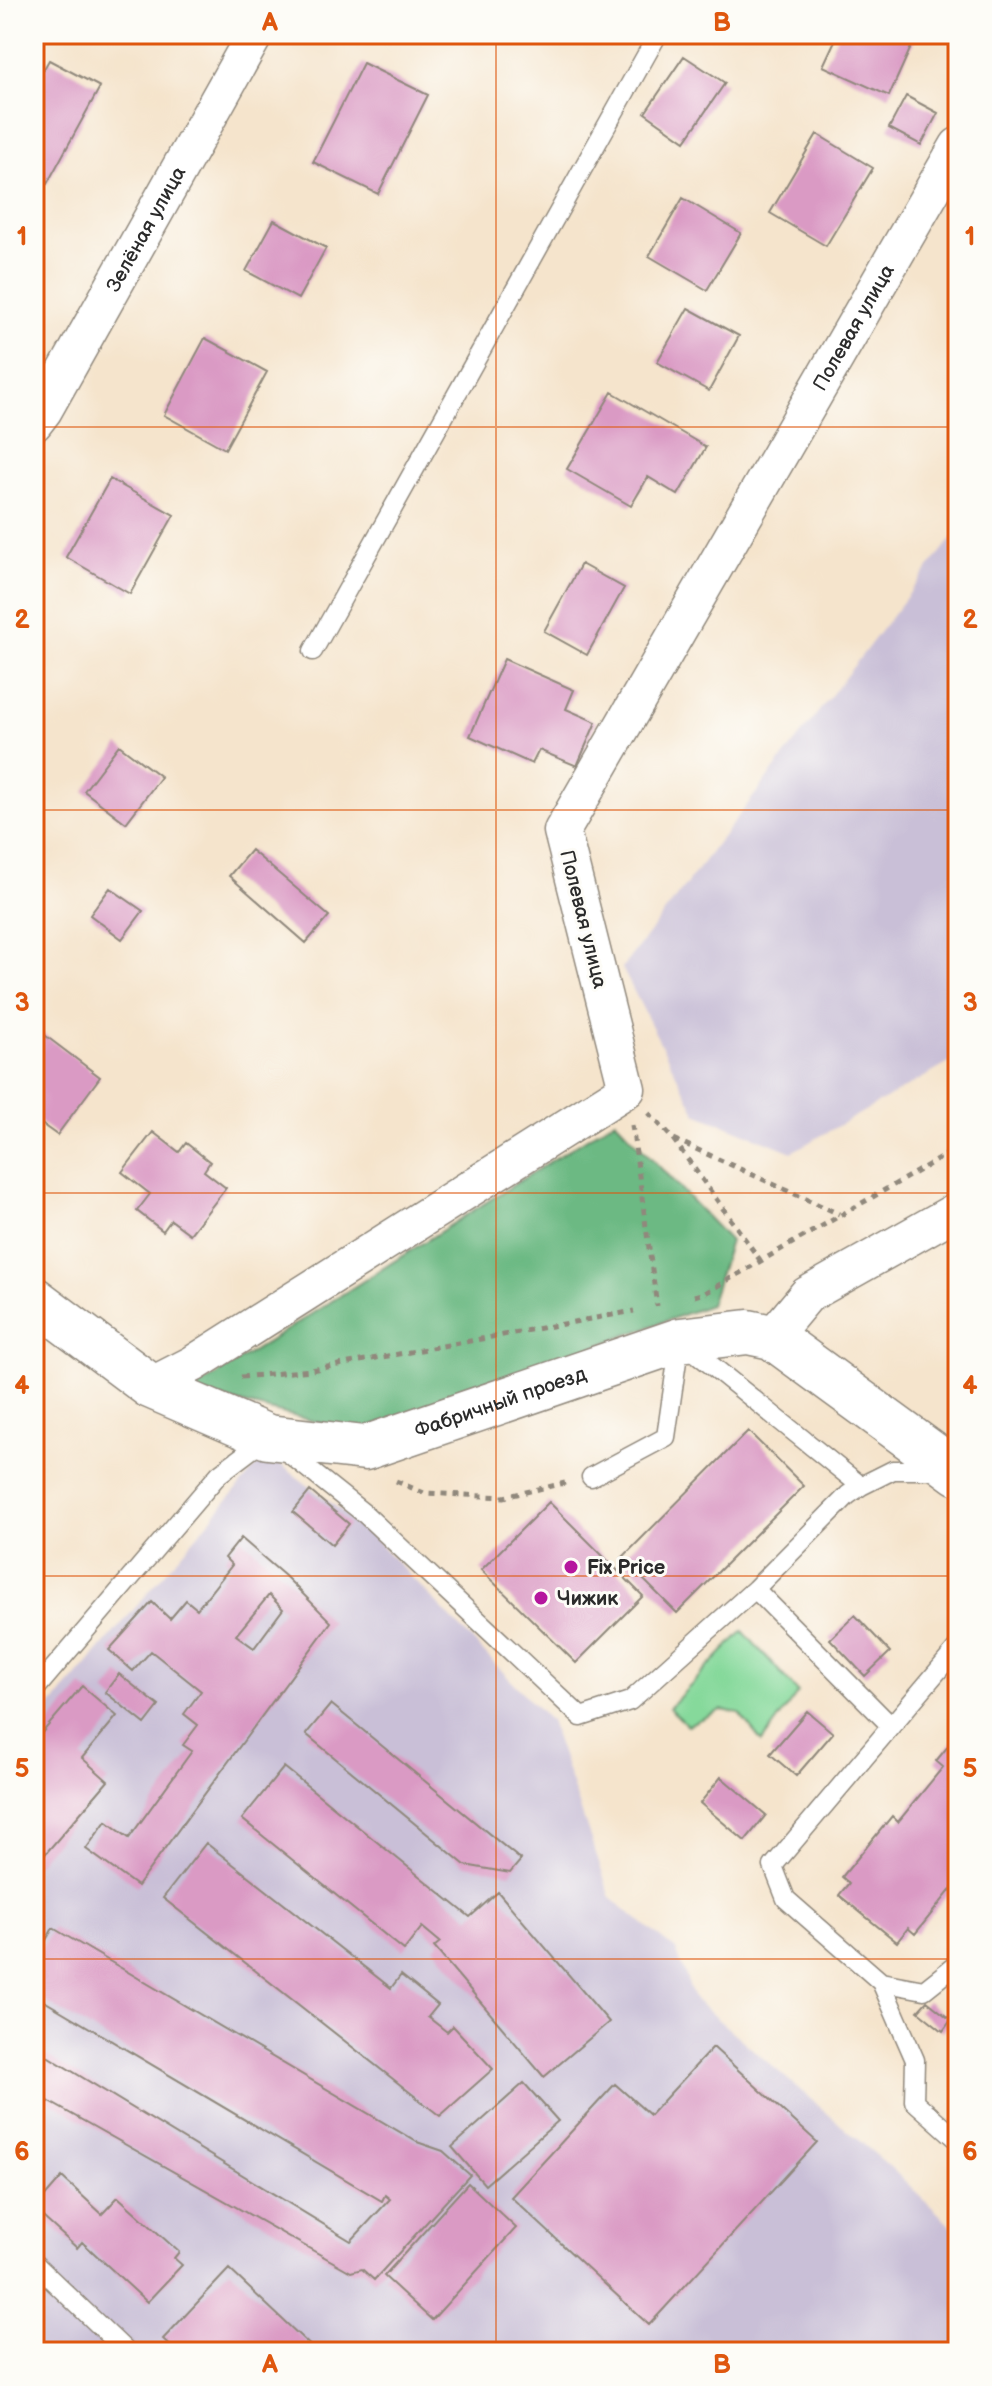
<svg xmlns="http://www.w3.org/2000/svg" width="992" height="2386" viewBox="0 0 992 2386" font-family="'Balsamiq Sans',sans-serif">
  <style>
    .industrial { fill: #c9bfd7 }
    .green { fill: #86d99b; stroke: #588263; stroke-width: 2 }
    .forest { fill: #6cb983; stroke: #4c7257; stroke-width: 2 }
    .building { fill: #da9ac4; fill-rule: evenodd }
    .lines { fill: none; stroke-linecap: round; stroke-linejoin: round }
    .service-casing { stroke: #90887c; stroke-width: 21 }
    .minor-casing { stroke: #90887c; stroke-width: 39 }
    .tertiary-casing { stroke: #90887c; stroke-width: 47 }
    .path { stroke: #90887c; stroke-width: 5; stroke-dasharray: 6 6; stroke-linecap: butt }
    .service { stroke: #fff; stroke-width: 18 }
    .minor { stroke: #fff; stroke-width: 36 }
    .tertiary { stroke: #fff; stroke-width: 44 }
    .grid { fill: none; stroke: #df570e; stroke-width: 2; stroke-opacity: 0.55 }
    .poi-dot { fill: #b5179e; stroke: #fdfcf7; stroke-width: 3 }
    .labels { text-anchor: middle; stroke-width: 6; stroke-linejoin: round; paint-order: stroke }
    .street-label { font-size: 20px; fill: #2b2b2b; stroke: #fdfcf7 }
    .poi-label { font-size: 20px; font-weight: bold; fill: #2b2b2b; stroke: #fdfcf7; text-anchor: start }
    .neatline { fill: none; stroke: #df570e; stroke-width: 3 }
    .grid-label { font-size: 26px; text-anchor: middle; font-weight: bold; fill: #df570e }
  </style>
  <rect width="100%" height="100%" fill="#fdfcf7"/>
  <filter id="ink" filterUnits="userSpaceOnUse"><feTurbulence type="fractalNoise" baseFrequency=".0125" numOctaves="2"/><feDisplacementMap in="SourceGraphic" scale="16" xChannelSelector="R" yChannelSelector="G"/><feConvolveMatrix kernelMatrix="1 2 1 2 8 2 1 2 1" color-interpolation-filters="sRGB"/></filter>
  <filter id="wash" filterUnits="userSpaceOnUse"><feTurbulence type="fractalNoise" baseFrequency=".006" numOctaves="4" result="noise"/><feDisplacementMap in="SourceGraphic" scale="32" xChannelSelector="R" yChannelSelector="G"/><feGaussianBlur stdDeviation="1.8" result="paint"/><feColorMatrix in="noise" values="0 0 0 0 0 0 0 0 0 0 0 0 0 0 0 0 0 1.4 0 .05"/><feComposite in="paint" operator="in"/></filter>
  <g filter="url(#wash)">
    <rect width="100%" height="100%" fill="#f5e4cc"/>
    <path class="industrial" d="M958,530V1058L792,1152L696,1113L622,968Z
      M267,1454L364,1528L550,1721L611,1898L676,1950L694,1999L890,2167L958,2232V2352H34V1726Z"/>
    <path class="green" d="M743,1631L798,1692L762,1742L739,1713L721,1710L687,1725L669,1708Z"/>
    <path class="forest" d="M615,1120L730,1241L710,1305L358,1432L191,1391Z"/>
    <g id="blocks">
      <path class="building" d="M838,34H917L889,96L823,66Z
        M684,56L725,83L685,141L645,113Z
        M49,60L100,87L47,184L34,177V86Z
        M363,63L428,95L378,194L313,162Z
        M906,96L938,113L921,145L889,128Z
        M817,134L873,168L826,246L770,213Z
        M683,198L741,233L707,290L649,256Z
        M274,220L326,248L298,299L246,271Z
        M688,308L739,336L709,391L657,362Z
        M205,338L267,372L225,449L164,415Z
        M612,392L706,447L678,495L648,477L631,506L567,469Z
        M110,479L174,515L130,594L66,557Z
        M581,564L624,588L587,655L544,631Z
        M504,659L574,690L566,709L596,722L577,766L539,750L532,764L470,736Z
        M119,745L161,777L126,823L84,791Z
        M251,850L329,916L306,943L229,876Z
        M110,888L143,911L122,939L90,915Z
        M34,1027L100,1077L57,1135L36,1120L34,1122Z
        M153,1132L179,1152L186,1143L210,1162L204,1171L226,1188L190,1234L171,1220L163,1231L137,1211L150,1194L122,1172Z
        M748,1431L804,1486L677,1613L622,1558Z
        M310,1491L349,1524L332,1545L293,1512Z
        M549,1502L643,1596L576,1663L481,1570Z
        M241,1538L285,1576L331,1622L137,1886L86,1849L106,1821L129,1838L192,1751L183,1745L198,1725L184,1714L201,1691L151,1651L133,1671L109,1650L152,1602L170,1619L186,1600L197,1609L232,1565L225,1558ZM269,1595L283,1609L254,1648L236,1635Z
        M855,1615L890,1652L865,1676L830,1639Z
        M119,1674L159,1706L145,1724L105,1692Z
        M82,1686L117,1716L82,1758L108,1781L34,1867V1742Z
        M331,1704L521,1860L510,1873L465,1865L306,1734Z
        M807,1711L833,1733L796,1776L770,1754Z
        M958,1734V1881L915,1934L908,1928L897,1942L839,1895L849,1883L842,1877L892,1816L898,1822L943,1767L936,1761Z
        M284,1767L470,1917L498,1892L609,2022L544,2077L434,1947L440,1942L422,1927L404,1950L242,1819Z
        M721,1777L766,1815L745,1841L700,1803Z
        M206,1843L391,1988L401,1975L438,2005L428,2017L447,2032L453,2026L493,2069L440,2116L163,1898Z
        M53,1928L417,2142L443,2151L470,2175L374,2280L362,2269L351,2272L34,2093V2048L351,2241L390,2199L385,2195L382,2201L34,1995V1948L39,1952Z
        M927,2001L951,2020L943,2031L918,2011Z
        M713,2047L817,2142L649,2325L511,2197L615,2084L650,2115Z
        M524,2083L558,2121L485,2185L452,2147Z
        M62,2177L102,2214L118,2197L179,2252L174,2258L182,2265L147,2302L82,2242L77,2248L34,2209Z
        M468,2183L516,2228L432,2320L384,2276Z
        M229,2269L317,2352H177L163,2339Z"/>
    </g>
  </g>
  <g filter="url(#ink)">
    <use href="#blocks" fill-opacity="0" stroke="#90887c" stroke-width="2"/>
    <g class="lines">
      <g class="service-casing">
        <path id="service" d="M313,651L658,34
          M591,1477L666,1437L680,1340L861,1486L893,1470H939
          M755,1589L891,1726
          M958,1647L773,1866L786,1899L881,1982L924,1990L958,1963
          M34,1691L219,1474L268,1437L366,1515L581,1717L630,1701L755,1589L848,1495L861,1486
          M881,1982L915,2060L914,2101L958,2140
          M34,2263L127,2352"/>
      </g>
      <g class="minor-casing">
        <g id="minor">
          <path id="s1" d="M34,423L44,410L255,34"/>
          <path d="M772,1337L807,1295L958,1210"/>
          <path id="s2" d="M150,1386L193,1364L627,1089L562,831L958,146"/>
        </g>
      </g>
      <g class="tertiary-casing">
        <g id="tertiary">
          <path id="s3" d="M34,1299L150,1386L268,1437L365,1448L680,1340L748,1332L772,1337L958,1473"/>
        </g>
      </g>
      <path class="path" d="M649,1113L673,1139L760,1260
        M632,1125L657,1306
        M674,1139L839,1214
        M694,1296L705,1293L958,1148
        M241,1377L311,1370L634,1311
        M396,1481L424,1493L504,1497L565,1483"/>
      <use href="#service" class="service"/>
      <use href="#minor" class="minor"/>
      <use href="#tertiary" class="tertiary"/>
    </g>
  </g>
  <path class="grid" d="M496,34V2352M34,427H958M34,810H958M34,1193H958M34,1576H958M34,1959H958"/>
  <g class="poi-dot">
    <circle cx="571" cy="1567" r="8"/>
    <circle cx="541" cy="1598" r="8"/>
  </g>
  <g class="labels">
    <g class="street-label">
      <text dy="7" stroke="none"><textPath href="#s1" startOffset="224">Зелёная улица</textPath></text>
      <text dy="7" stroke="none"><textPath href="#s2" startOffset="1410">Полевая улица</textPath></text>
      <text transform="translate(584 919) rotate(76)" y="7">Полевая улица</text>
      <text dy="7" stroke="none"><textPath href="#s3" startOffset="514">Фабричный проезд</textPath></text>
    </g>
    <g class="poi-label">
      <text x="587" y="1574">Fix Price</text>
      <text x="557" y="1605">Чижик</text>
    </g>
  </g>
  <rect width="992" height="2386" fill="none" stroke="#fdfcf7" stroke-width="88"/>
  <rect x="44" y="44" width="904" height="2298" class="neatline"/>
  <g class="grid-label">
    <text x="270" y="31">A</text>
    <text x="722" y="31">B</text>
    <text x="22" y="245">1</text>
    <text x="970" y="245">1</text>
    <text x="22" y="628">2</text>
    <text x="970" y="628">2</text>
    <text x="22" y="1011">3</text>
    <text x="970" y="1011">3</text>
    <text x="22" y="1394">4</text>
    <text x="970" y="1394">4</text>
    <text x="22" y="1777">5</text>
    <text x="970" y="1777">5</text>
    <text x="22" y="2160">6</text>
    <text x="970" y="2160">6</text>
    <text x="270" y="2373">A</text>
    <text x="722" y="2373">B</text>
  </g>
</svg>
